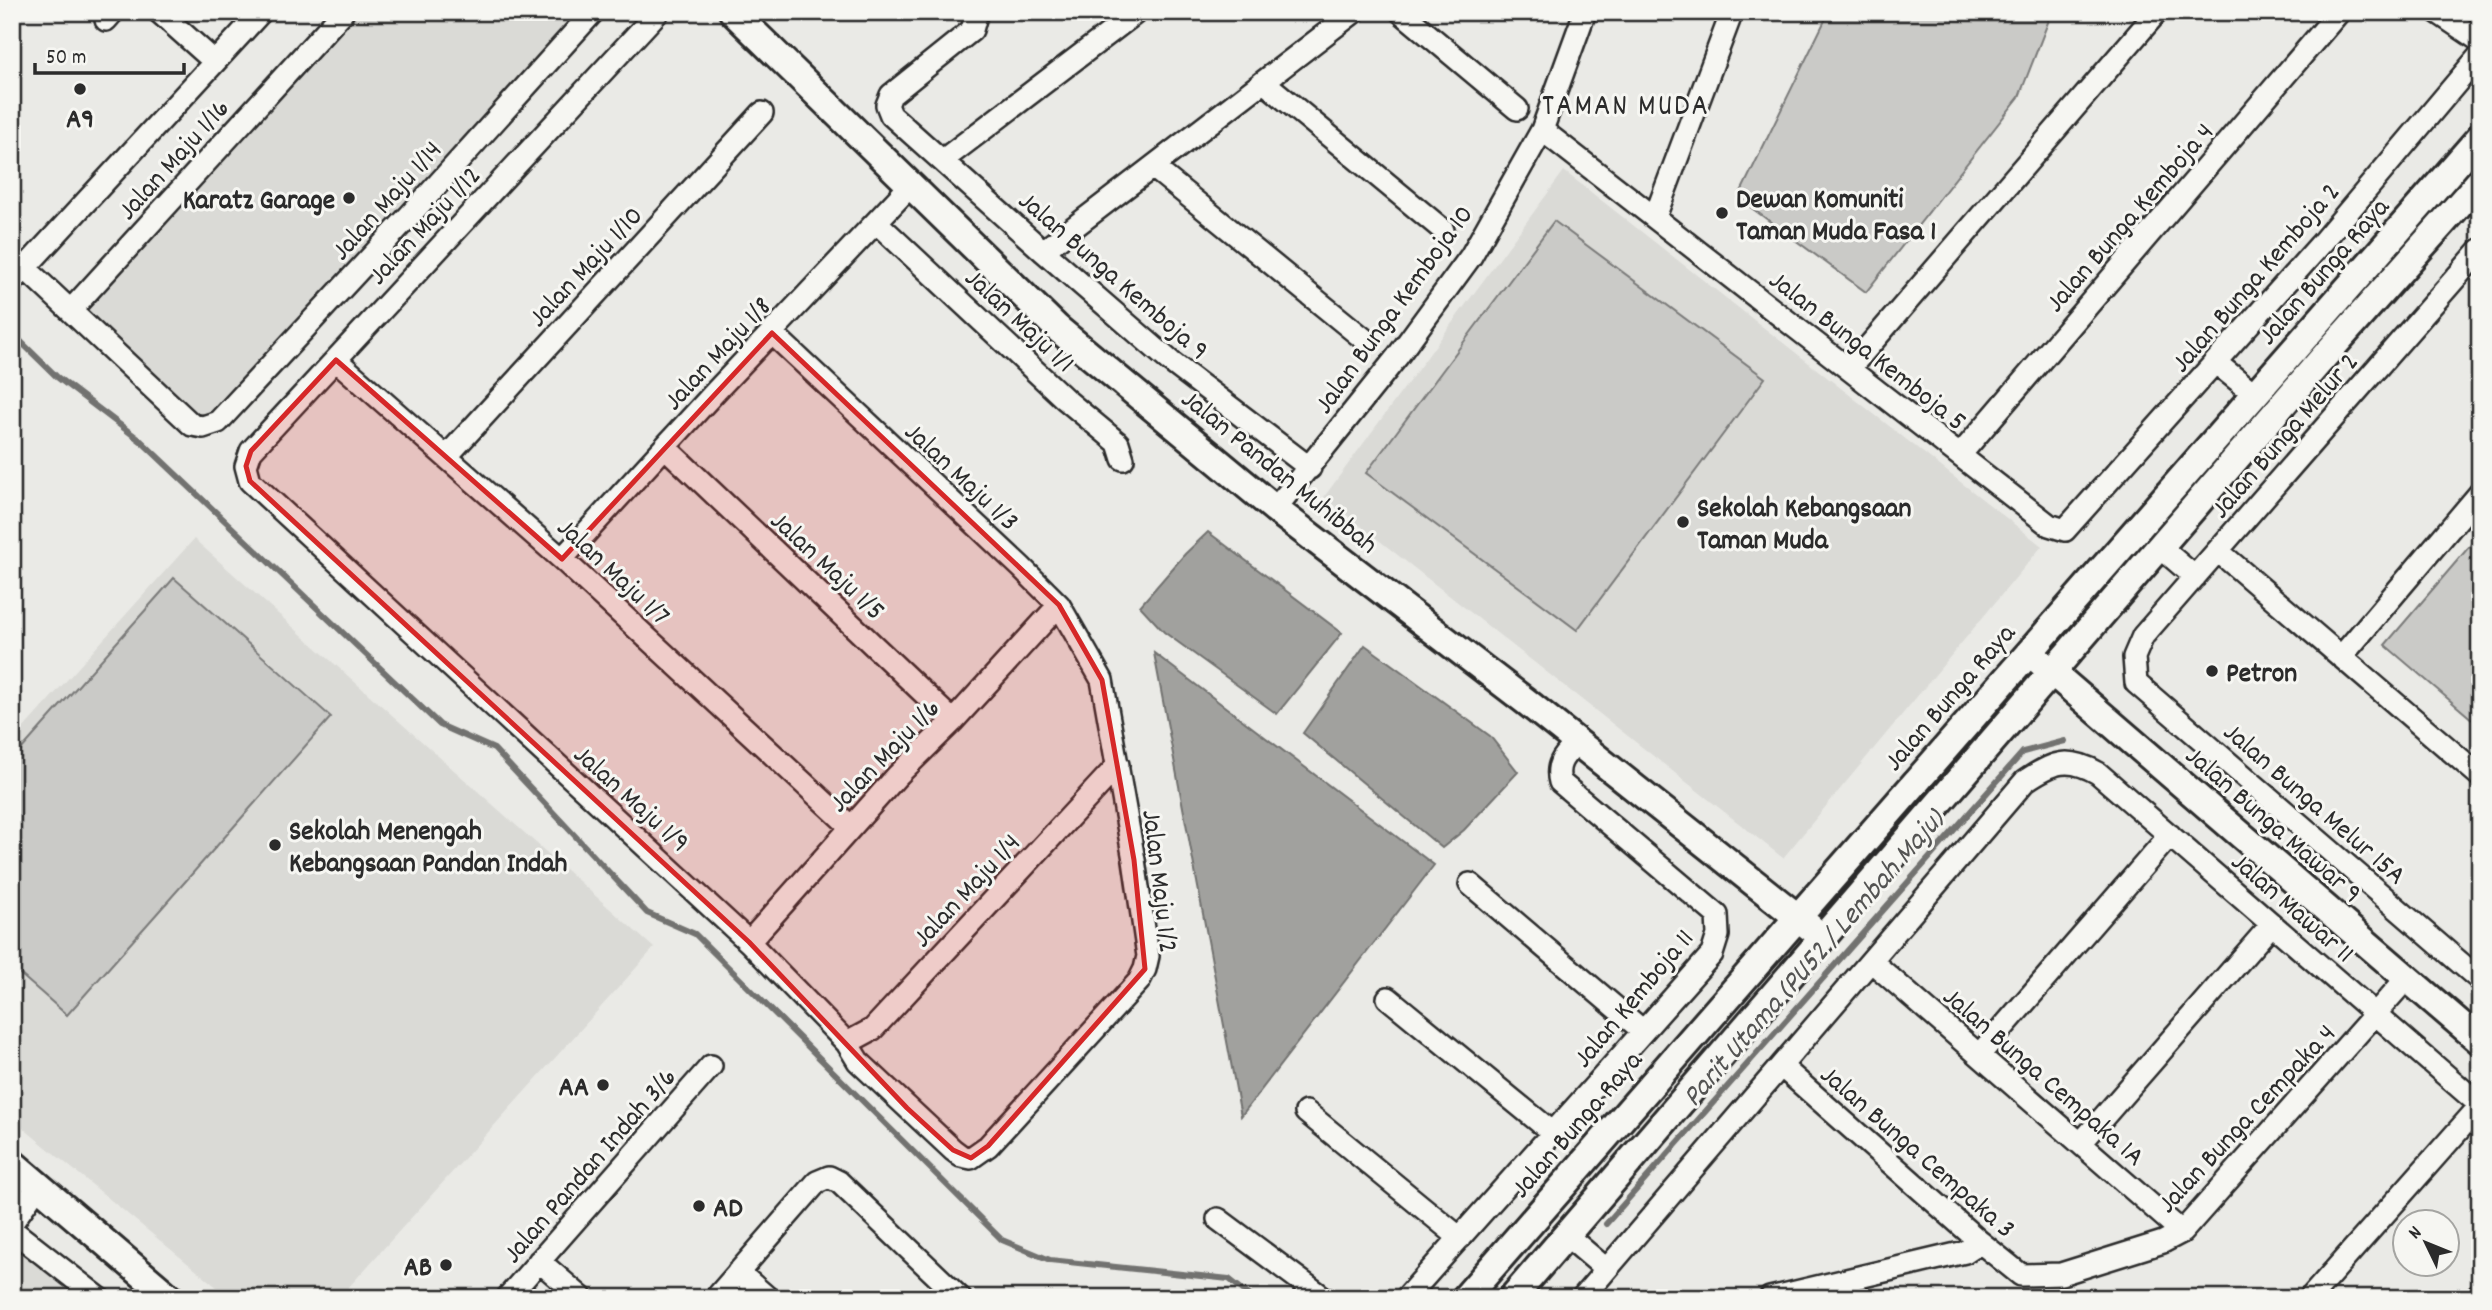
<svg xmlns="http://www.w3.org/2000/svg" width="2492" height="1310" viewBox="0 0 2492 1310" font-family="Dekko,sans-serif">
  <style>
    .built { fill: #dadad6 }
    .green { fill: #cacac7; stroke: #7a7a79; stroke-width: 2 }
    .water { fill: #a1a19e; stroke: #727270; stroke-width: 2 }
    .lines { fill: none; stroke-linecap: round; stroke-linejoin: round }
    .stream { stroke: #727270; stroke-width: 6 }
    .minor-casing { stroke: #2b2b2b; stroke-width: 26 }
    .tertiary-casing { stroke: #2b2b2b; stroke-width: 32 }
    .minor { stroke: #f6f6f2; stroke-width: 21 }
    .tertiary { stroke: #f6f6f2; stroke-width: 26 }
    .marked { fill: #d62828; fill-opacity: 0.2; stroke: #d62828; stroke-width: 5; stroke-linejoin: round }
    .poi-dot { fill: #2b2b2b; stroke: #f6f6f2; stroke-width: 2.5 }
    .labels { text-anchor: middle; stroke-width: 6; stroke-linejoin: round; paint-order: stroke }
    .poi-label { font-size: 28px; font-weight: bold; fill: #2b2b2b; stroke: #f6f6f2; text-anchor: start }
    .street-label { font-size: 28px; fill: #2b2b2b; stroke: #f6f6f2 }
    .neighbourhood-label { font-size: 30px; letter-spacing: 2px; fill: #2b2b2b; stroke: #f6f6f2 }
    .water-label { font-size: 30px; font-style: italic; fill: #545453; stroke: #f6f6f2 }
  </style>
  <rect width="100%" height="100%" fill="#eaeae6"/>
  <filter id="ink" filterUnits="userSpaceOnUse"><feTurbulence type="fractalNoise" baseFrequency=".0143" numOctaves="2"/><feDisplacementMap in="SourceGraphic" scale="14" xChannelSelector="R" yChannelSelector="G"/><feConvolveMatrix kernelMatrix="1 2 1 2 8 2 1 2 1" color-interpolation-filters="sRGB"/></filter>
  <g filter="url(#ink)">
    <path class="built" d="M354,12H584L215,415L197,419L79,310Z
      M1564,171L2042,546L1783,858L1324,497Z
      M194,539L654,948L339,1298H230L12,1119V741Z
      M12,1240L87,1298H12Z"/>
    <path class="green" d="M1829,12H2052L2019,97L1866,292L1738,198Z
      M1554,221L1765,378L1577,630L1366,473Z
      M2480,534V726L2385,645Z
      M174,578L331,717L67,1015L12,967V760Z"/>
    <path class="water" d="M1208,532L1342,633L1277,714L1164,632L1140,606L1185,554Z
      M1365,645L1490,736L1518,772L1464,830L1442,848L1303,733Z
      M1154,653L1434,865L1241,1116Z"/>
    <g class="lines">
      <path class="stream" d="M12,333L57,377L141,441L440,725L494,749L647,913L695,934L1002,1240L1050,1260L1229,1279L1253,1298
        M1606,1224L2023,752L2065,741"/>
      <g class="minor-casing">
        <path id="minor" d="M159,12L215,62
          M658,12L251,451L246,466L250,481L749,942L847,1043L858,1061L953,1150L961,1156L971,1158L988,1146L1139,981L1145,969L1148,956L1134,860L1102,680L1059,605L1021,567L772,333
          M977,12L972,30L891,95L887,105L891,115L1043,251L1171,362L1310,468
          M1401,12L1517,109
          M2437,12L2480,41
          M106,20L113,12
          M1264,82L1443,230
          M1542,130L2049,525L2065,530L2320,245L2480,55
          M943,160L1137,12
          M1153,167L1364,339
          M1655,217L1732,12
          M876,222L1065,399L1118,443L1123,459
          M2480,250L2143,636L2134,657L2136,683L2480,980
          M1043,251L1354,12
          M25,268L192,425L203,427L218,422L410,215L593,12
          M12,282L261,12
          M71,310L343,12
          M336,360L562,559L851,827
          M2216,363L2255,394
          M1849,369L2157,12
          M666,448L953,721
          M1960,455L2339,12
          M447,456L762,113
          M1275,509L1397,357L1471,256L1542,130L1585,12
          M2160,547L2195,577
          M2218,551L2480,776
          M562,559L716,391L911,185
          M2341,657L2480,493
          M1470,884L1643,1031
          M749,942L897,776L953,721L1059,605
          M1871,961L2182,1232
          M1388,998L1553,1133
          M847,1043L873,1029L1118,765
          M1979,1055L2170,835
          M1781,1066L1980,1242L2021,1275L2061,1274L2163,1242L2182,1232L2407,978
          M1306,1112L1460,1238
          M2081,1143L2272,924
          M1218,1219L1324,1298
          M12,1223L39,1184
          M12,1230L99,1298
          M1566,1235L1606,1269
          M539,1261L582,1298
          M738,1272L768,1298
          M507,1298L711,1066
          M716,1298L817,1182L829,1177L839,1182L960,1298
          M1406,1298L1712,954L1718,935L1717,915L1560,782C1555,763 1565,755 1577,742
          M1582,1298L2025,781C2053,762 2068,756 2098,773L2480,1105
          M1770,1298L1965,1252L1980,1242
          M2310,1298L2480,1106
          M2475,1298L2480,1293"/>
      </g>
      <g class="tertiary-casing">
        <path id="tertiary" d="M733,12L1057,328L1275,509L1528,703L1811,928
          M2038,660L2480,1041
          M12,1163L170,1298
          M1465,1298L2480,137
          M1512,1298L2321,360L2480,181"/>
      </g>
      <use href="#minor" class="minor"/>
      <use href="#tertiary" class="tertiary"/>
    </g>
  </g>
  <path class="marked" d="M772,333L1059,605L1102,680L1134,860L1145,969L988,1146L971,1158L953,1150L907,1108L749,942L250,481L246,466L251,451L336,360L562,559Z"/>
  <g class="poi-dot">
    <circle cx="80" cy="89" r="7"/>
    <circle cx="349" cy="198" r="7"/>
    <circle cx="1722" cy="213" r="7"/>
    <circle cx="1683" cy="522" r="7"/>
    <circle cx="2212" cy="671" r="7"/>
    <circle cx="275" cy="845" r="7"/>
    <circle cx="603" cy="1085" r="7"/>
    <circle cx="699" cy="1206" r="7"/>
    <circle cx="446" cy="1265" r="7"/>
  </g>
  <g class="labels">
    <g class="poi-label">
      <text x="80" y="127" text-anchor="middle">A9</text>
      <text x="1736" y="207">Dewan Komuniti<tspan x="1736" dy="32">Taman Muda Fasa 1</tspan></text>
      <text x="335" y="208" text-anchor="end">Karatz Garage</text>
      <text x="1697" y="516">Sekolah Kebangsaan<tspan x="1697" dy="32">Taman Muda</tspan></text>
      <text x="2226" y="681">Petron</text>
      <text x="289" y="839">Sekolah Menengah<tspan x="289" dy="32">Kebangsaan Pandan Indah</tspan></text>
      <text x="589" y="1095" text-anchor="end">AA</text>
      <text x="713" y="1216">AD</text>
      <text x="432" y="1275" text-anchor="end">AB</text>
    </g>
    <g class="street-label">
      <text transform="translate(172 158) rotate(-48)" y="10">Jalan Maju 1/16</text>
      <text transform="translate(385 199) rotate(-48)" y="10">Jalan Maju 1/14</text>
      <text transform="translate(2128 216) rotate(-49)" y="10">Jalan Bunga Kemboja 4</text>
      <text transform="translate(423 224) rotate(-47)" y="10">Jalan Maju 1/12</text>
      <text transform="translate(584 265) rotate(-47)" y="10">Jalan Maju 1/10</text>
      <text transform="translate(2322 270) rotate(-49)" y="10">Jalan Bunga Raya</text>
      <text transform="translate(1115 274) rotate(41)" y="10">Jalan Bunga Kemboja 9</text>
      <text transform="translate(2254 276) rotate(-49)" y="10">Jalan Bunga Kemboja 2</text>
      <text transform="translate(1392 308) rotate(-54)" y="10">Jalan Bunga Kemboja 10</text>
      <text transform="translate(1021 319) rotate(43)" y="10">Jalan Maju 1/1</text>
      <text transform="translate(1869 349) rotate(38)" y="10">Jalan Bunga Kemboja 5</text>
      <text transform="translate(716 352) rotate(-47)" y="10">Jalan Maju 1/8</text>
      <text transform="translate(2283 434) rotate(-49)" y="10">Jalan Bunga Melur 2</text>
      <text transform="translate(1281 470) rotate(39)" y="10">Jalan Pandan Muhibbah</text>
      <text transform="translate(963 475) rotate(43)" y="10">Jalan Maju 1/3</text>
      <text transform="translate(829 564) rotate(43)" y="10">Jalan Maju 1/5</text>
      <text transform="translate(615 570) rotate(43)" y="10">Jalan Maju 1/7</text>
      <text transform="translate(1948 696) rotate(-49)" y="10">Jalan Bunga Raya</text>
      <text transform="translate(883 754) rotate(-46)" y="10">Jalan Maju 1/6</text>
      <text transform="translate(633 797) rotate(42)" y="10">Jalan Maju 1/9</text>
      <text transform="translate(2316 802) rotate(41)" y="10">Jalan Bunga Melur 15A</text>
      <text transform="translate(2275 823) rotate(41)" y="10">Jalan Bunga Mawar 9</text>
      <text transform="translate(1162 881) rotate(83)" y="10">Jalan Maju 1/2</text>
      <text transform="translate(965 889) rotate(-47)" y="10">Jalan Maju 1/4</text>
      <text transform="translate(2294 906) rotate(41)" y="10">Jalan Mawar 11</text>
      <text transform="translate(1632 997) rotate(-50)" y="10">Jalan Kemboja 11</text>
      <text transform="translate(2045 1075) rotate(41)" y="10">Jalan Bunga Cempaka 1A</text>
      <text transform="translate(2245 1117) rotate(-47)" y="10">Jalan Bunga Cempaka 4</text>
      <text transform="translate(1575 1123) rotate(-49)" y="10">Jalan Bunga Raya</text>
      <text transform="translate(1919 1150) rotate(41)" y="10">Jalan Bunga Cempaka 3</text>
      <text transform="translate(588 1164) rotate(-49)" y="10">Jalan Pandan Indah 3/6</text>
    </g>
    <g class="neighbourhood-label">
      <text x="1626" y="114">TAMAN MUDA</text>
    </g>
    <g class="water-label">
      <text transform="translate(1812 957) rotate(-49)" y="10">Parit Utama (PU52 / Lembah Maju)</text>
    </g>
  </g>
  <rect width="2492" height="1310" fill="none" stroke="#f6f6f2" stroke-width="42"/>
  <rect x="21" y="21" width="2450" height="1268" fill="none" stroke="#2b2b2b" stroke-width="2.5" filter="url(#ink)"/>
  <g transform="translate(2426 1243) rotate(313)"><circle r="33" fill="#f6f6f2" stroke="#a5a5a2" stroke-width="2"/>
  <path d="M0-5L12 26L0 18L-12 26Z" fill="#2b2b2b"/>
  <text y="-10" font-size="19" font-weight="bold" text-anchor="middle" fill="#2b2b2b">N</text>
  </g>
  <path d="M35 63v10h149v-10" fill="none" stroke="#2b2b2b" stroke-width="3.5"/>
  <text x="46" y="63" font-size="21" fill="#2b2b2b" stroke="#f6f6f2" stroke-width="5" paint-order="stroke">50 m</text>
</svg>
